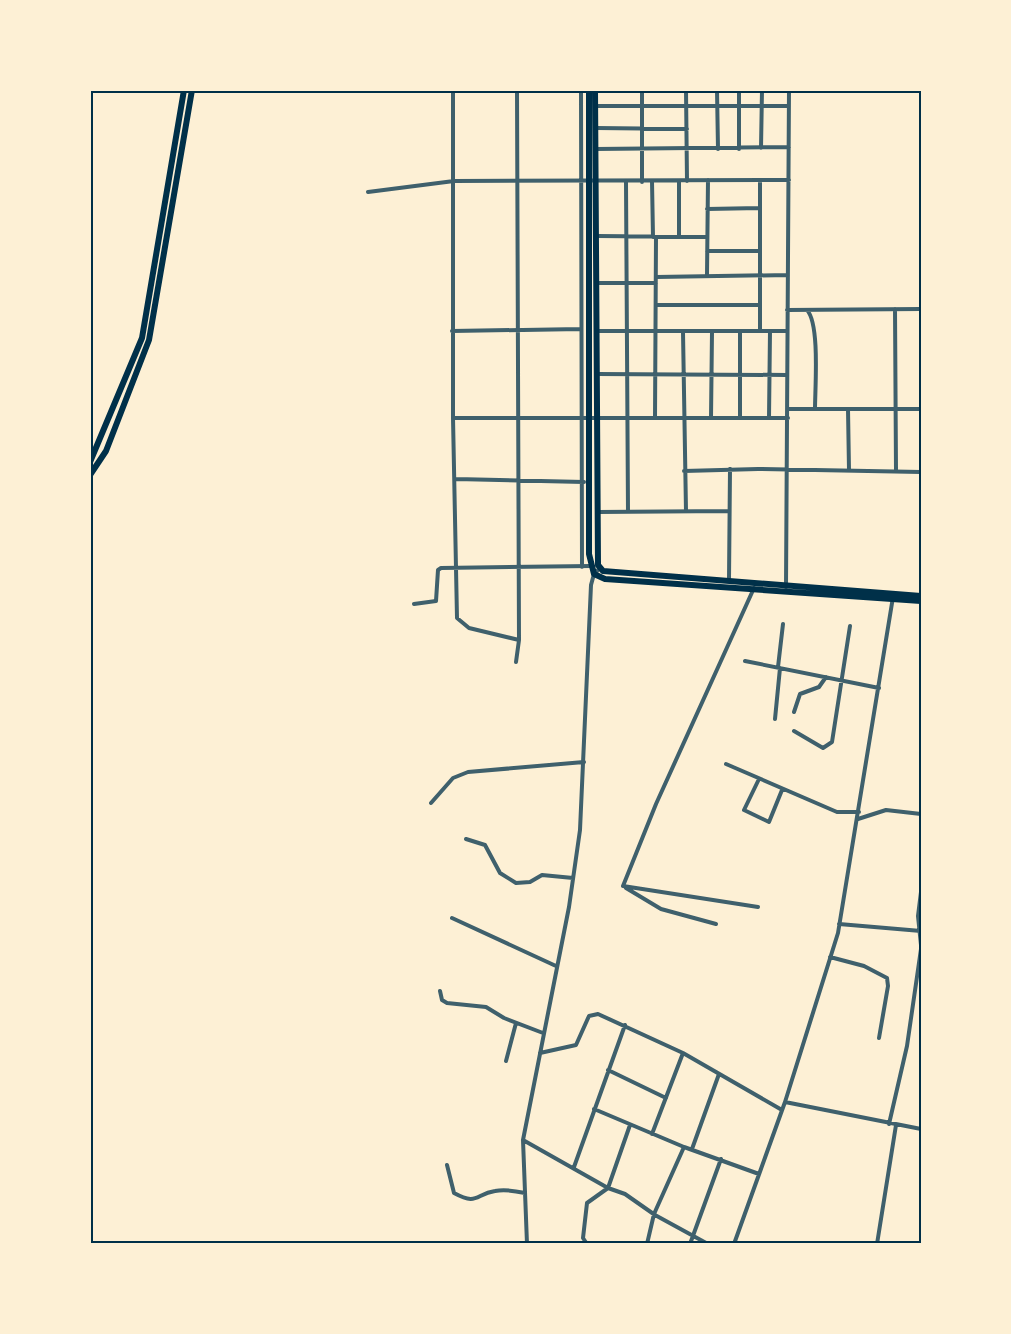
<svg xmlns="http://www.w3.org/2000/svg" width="1011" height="1334" viewBox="0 0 1011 1334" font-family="'Libre Baskerville',serif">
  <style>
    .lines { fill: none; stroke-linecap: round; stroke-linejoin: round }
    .minor { stroke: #3f606c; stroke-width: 4 }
    .primary { stroke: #003049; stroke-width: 6 }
    .trunk { stroke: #003049; stroke-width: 6 }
    .neatline { fill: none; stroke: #003049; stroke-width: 2 }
  </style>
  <rect width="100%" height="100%" fill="#fdf0d5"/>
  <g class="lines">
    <path class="minor" d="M453,90V418L457,618L469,628L519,640
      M581,90L582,567
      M686,90L687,181
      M717,90L718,149
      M739,90V149
      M595,106H789
      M596,128L687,129
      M761,148L762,90
      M596,149L789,147
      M652,181L653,237
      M679,181V237
      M626,182L628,512
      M642,182V90
      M368,192L454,181L789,180
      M707,209L760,208
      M597,236L707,237
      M707,251H760
      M707,275L708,180
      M656,277L788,275
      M597,283H656
      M656,305H760
      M895,309L896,471
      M787,310L921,309
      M807,310C820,324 815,388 815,409
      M452,331L581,329
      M597,331H787
      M760,331V180
      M683,332L686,511
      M597,374L787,375
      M788,409H921
      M848,409L849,470
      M453,418H788
      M655,418L656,237
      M711,418L712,332
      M740,418V331
      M769,418L770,331
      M684,471L758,469L921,472
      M456,479L584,482
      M598,512L729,511
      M729,580L730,469
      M786,587L789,90
      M893,597L838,933L785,1102L921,1129
      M414,604L436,601L438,570L441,568L591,566
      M745,661L879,688
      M516,662L519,640L517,90
      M778,667L783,624
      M794,712L800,694L819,687L826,677
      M775,719L780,668
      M794,731L823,748L832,742L850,626
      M726,764L837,812H859
      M759,779L744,810L769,822L782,790
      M431,803L453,778L468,772L584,762
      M858,819L886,810L921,814
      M466,839L485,845L500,873L516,883L530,882L542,875L573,878
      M623,886L656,804L754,588
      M623,886L758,907
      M626,888L661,909L716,924
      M921,892L918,916L921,945
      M452,918L556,966
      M839,924L921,931
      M830,957L864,966L887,978L888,986L879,1038
      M440,991L442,1000L447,1003L486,1007L504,1018L543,1033
      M540,1053L576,1045L589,1016L598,1014L683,1053L782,1110
      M506,1061L516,1023
      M608,1070L666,1098
      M594,1109L684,1147L759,1174
      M889,1124L907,1046L921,949
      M652,1134L683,1053
      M523,1140L608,1188L625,1194L655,1215L708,1244
      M692,1149L719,1074
      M447,1165L454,1193C478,1206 475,1194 495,1191C505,1189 516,1191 525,1193
      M574,1167L625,1025
      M527,1244L523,1140L569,907L580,830L591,585L594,574L600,568
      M587,1244L583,1238L587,1203L608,1188L630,1125
      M647,1244L654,1214L684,1147
      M690,1244L721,1159
      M734,1244L785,1102
      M877,1244L896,1125"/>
    <path class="primary" d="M589,90V554L594,574L605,579L921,601
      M595,90L598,565L603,571L921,596"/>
    <path class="trunk" d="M90,462L142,338L184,90
      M90,475L106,451L149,340L192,90"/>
  </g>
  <rect width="1011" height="1334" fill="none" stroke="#fdf0d5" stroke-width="183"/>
  <rect x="92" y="92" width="828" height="1150" class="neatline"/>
</svg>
